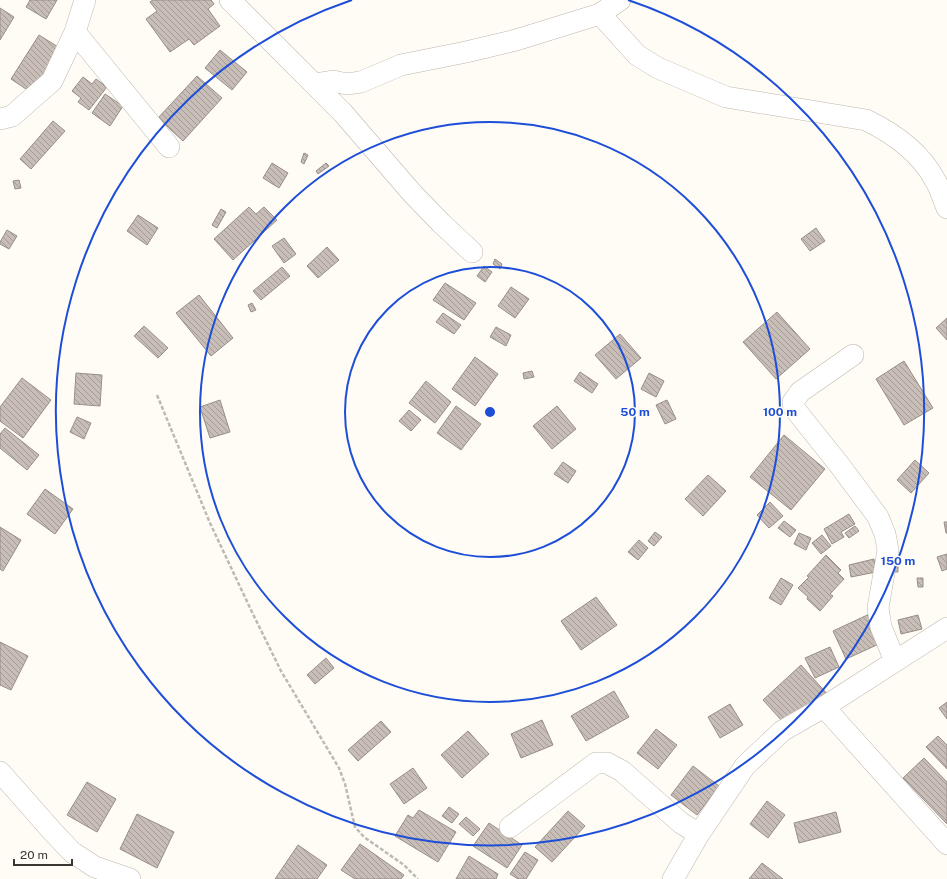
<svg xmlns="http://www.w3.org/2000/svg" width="947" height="879" viewBox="0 0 947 879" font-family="'Public Sans',sans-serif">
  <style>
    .building { fill: url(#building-back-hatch); stroke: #988e88 }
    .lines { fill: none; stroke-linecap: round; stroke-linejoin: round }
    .minor-casing { stroke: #bdb7ad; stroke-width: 22 }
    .path { stroke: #bdbab4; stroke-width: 2.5; stroke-dasharray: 4 2; stroke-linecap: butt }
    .minor { stroke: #fff; stroke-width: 21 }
    .ring { fill: none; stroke: #1d4ed8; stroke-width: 2 }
    .centre { fill: #1d4ed8; stroke: #fffbf5; stroke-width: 2 }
    .ring-label { font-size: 12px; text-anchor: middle; font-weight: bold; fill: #1d4ed8; stroke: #fffbf5; stroke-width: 3; stroke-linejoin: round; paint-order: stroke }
  </style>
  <defs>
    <pattern id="building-back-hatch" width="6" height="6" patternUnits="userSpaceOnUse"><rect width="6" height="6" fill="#c8beb7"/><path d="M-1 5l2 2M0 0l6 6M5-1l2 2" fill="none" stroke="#a39b95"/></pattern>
  </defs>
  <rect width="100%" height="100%" fill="#fffbf5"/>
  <path class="building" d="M30,0H57L46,19L26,7Z
    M153,0H211L214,4L208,9L220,26L194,45L189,39L170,52L146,19L157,11L150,2Z
    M0,8L14,17L0,40Z
    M39,35L63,50L35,95L11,79Z
    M220,50L247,72L232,90L205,68Z
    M197,76L222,98L183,141L158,118Z
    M83,77L92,84L96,79L107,87L89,110L78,102L81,98L72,91Z
    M105,94L123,106L110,126L92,113Z
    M53,121L65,131L31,169L20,159Z
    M304,153L308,155L304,164L301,162Z
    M272,163L288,173L279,188L263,178Z
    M326,163L329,166L318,174L316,171Z
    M19,180L21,188L15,189L13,181Z
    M249,207L256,214L264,207L277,220L233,260L214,239Z
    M221,209L226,212L217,228L212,225Z
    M138,215L158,228L147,245L127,231Z
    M816,228L825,241L810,251L801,239Z
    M7,230L17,236L9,249L0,244V242Z
    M284,238L296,254L284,263L272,246Z
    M327,247L339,260L318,278L307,266Z
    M495,259L502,264L500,269L493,264Z
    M484,266L492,272L485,282L477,276Z
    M282,267L290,276L261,300L253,291Z
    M445,283L476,303L464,320L433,300Z
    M511,287L529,299L515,318L498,306Z
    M199,295L233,338L211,356L176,313Z
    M252,303L256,310L251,312L248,305Z
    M777,312L810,349L776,379L743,342Z
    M443,313L461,325L454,334L436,322Z
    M947,318V340L936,328Z
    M144,326L168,348L158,358L134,336Z
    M496,327L511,335L506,346L490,337Z
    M620,334L641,358L616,379L595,355Z
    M475,357L498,374L475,406L452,389Z
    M904,361L933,408L904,425L876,379Z
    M532,371L534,377L524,379L523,373Z
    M580,372L598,384L592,393L574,381Z
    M76,373L102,375L100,406L74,404Z
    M649,373L664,381L656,397L641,389Z
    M22,378L51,400L23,438L0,421V407Z
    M426,381L451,402L435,423L409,403Z
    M220,400L230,432L210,438L200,407Z
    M667,400L676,419L665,424L656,405Z
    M456,406L481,424L461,450L437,433Z
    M557,406L576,429L552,449L533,426Z
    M409,410L421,420L411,431L399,421Z
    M77,417L91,423L84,439L70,432Z
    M5,428L39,455L27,470L0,448V434Z
    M784,435L825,469L791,510L750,477Z
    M915,460L929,473L911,493L897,480Z
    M563,462L576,471L568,483L554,474Z
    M708,475L726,491L703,516L685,499Z
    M45,489L73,509L55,534L27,514Z
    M770,502L783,516L769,528L757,515Z
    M849,514L855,524L841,532L844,537L832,544L824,529Z
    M784,521L796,530L790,537L778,528Z
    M944,522H947V533H946Z
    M855,526L859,531L849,538L845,533Z
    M0,527L21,540L3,571L0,569Z
    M655,532L662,537L654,546L648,541Z
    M799,533L811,538L806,550L794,544Z
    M822,535L831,546L821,554L812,543Z
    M639,540L648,548L638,560L628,552Z
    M947,554V569L942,571L937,557Z
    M826,555L841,570L838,573L844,579L830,594L833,596L820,611L807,599L808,597L798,588L809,577L807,576Z
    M874,559L876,572L851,577L849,565Z
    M890,562H898V572H890Z
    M781,578L793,585L781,605L769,598Z
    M917,578H923V587H918Z
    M596,597L617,625L581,650L561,621Z
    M876,611L890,639L846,659L833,631Z
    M918,615L922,629L901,634L898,620Z
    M0,642L28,656L11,690L0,685Z
    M830,647L839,667L815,678L805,658Z
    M326,658L334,668L315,684L307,675Z
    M801,665L830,697L792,732L763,700Z
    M614,691L629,717L586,741L571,716Z
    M947,702V719L939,708Z
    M730,704L743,725L720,738L708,717Z
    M542,720L553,745L521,758L511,734Z
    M381,721L391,732L358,761L348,750Z
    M656,729L677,745L658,769L637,753Z
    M468,731L489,754L462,778L441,755Z
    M938,736L947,745V769L926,747Z
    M924,758L947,782V824L903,778Z
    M693,766L719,786L697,815L671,795Z
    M413,768L427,788L404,804L390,784Z
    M87,782L116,799L97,832L67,815Z
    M767,801L785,815L768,838L750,824Z
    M449,807L459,814L452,823L442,816Z
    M419,810L456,832L438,862L395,836L408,815L413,818Z
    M568,811L585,826L552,862L535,847Z
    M836,812L841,832L799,843L794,823Z
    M137,814L174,832L157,868L120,849Z
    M466,817L480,829L473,836L459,824Z
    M489,823L522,845L507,868L473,846Z
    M360,844L404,875L401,879H355L341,870Z
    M298,845L327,865L317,879H275Z
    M525,852L538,860L526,879H518L510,874Z
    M469,856L498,874L496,879H456Z
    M762,863L783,879H749Z"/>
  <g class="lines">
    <g class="minor-casing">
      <path id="minor" d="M230,0L343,113L412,193L441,223L472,252
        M600,14L637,55L658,68L726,97L866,120C893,133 920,152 935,180C940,188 943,199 947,208
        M75,32L169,147
        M314,84L333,81L347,84L361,82L401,65L466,52L516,40L600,14L620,0
        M0,119L12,116L52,81L75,32L85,0
        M853,355L800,392L793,402L794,408L841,467L878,517L885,534L888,550L878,608L881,627L895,661
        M824,707L947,844
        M0,772L53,832L72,852L95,867L130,879
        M510,827L596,763H607L622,771L681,823L699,834
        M673,879L699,834L745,766L782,731L824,707L947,628"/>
    </g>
    <path class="path" d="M157,395L210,523L251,610L281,671L339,768L345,784L355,827L364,837L404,865L418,879"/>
    <use href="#minor" class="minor"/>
  </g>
  <g class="ring">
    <circle cx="490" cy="412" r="145"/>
    <circle cx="490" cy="412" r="290"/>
    <path d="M628 0A434 434 0 1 1 352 0"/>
  </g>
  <circle cx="490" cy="412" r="6" class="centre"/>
  <g class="ring-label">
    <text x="635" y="416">50 m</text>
    <text x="780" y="416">100 m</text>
    <text x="898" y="565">150 m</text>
  </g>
  <path d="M14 859v6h58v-6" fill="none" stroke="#3a3733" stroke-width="2"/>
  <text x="20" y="859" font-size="12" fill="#3a3733" stroke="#fffbf5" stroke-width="3" paint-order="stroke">20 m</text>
</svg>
